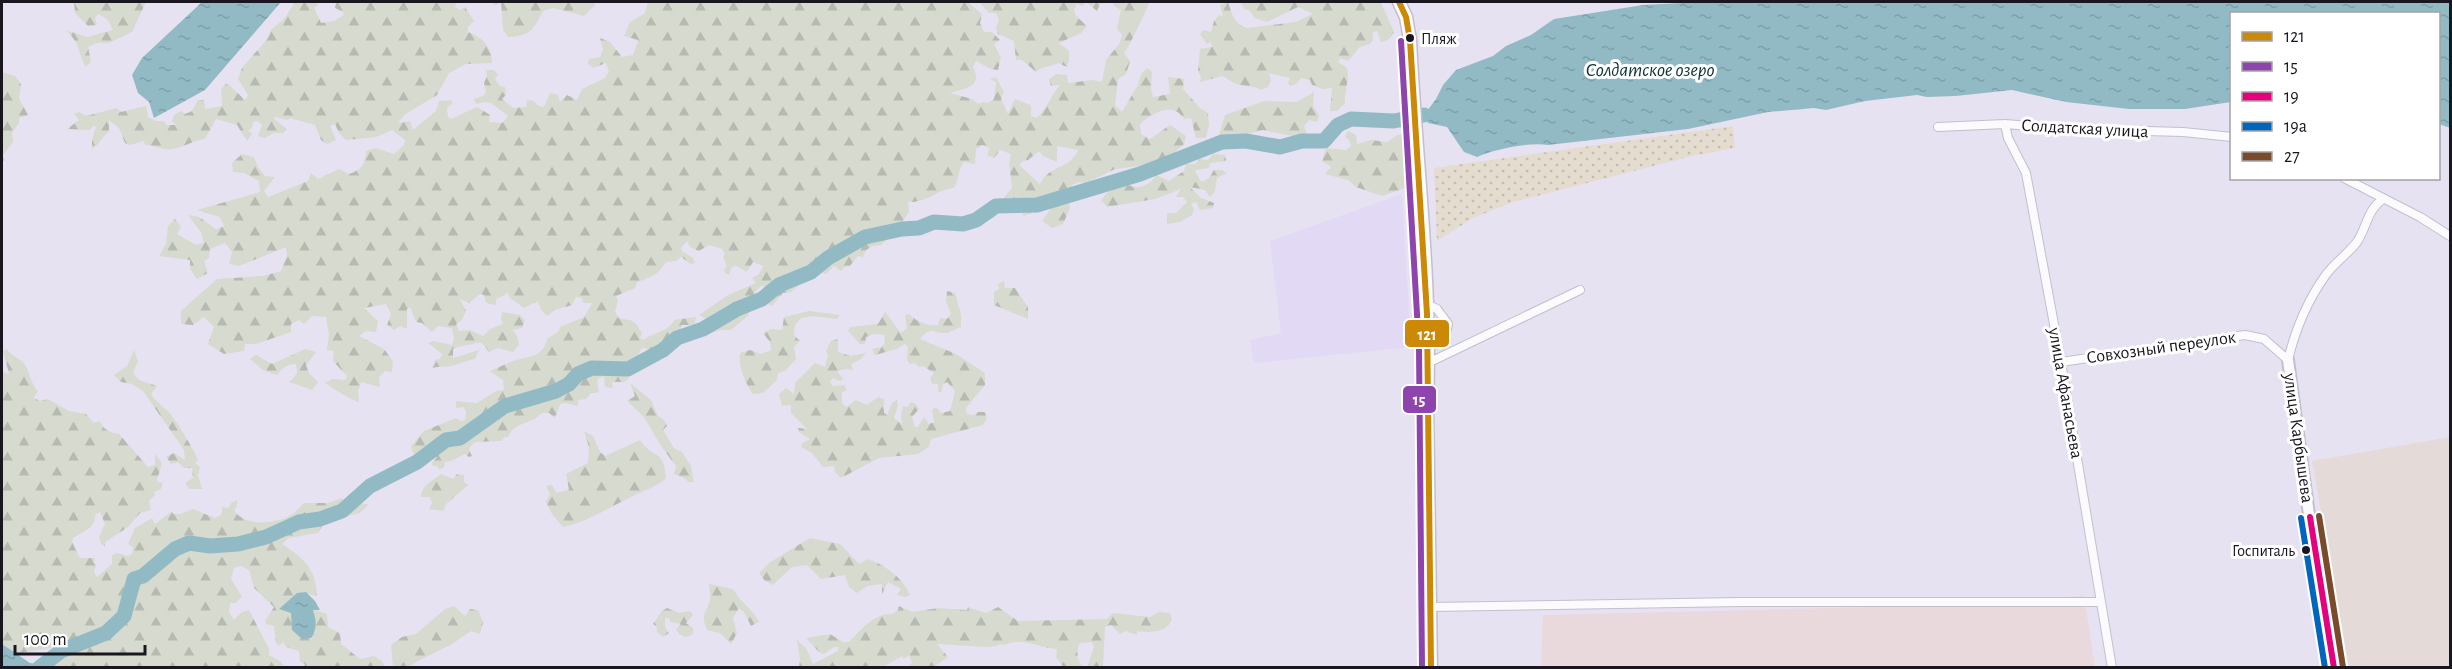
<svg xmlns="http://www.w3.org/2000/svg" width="2452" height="669" viewBox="0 0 2452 669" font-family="'Alegreya Sans',sans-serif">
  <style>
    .built { fill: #e2d9f4 }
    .education { fill: #e9d9dc }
    .medical { fill: #e4dbd8 }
    .forest { fill: url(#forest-firs); fill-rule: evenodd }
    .sand { fill: url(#sand-dots) }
    .water { fill: url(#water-ripples) }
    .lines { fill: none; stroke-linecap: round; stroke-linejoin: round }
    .river { stroke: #92bac5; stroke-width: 15 }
    .street-casing { stroke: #c3bfcc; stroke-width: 10 }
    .secondary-casing { stroke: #c3bfcc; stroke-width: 14 }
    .primary-casing { stroke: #c3bfcc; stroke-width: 15 }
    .street { stroke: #fbfbfd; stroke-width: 8 }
    .secondary { stroke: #fbfbfd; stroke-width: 10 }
    .primary { stroke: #fbfbfd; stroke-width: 12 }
    .bus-1-casing { stroke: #fff; stroke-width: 10 }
    .bus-2-casing { stroke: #fff; stroke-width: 10 }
    .bus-3-casing { stroke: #fff; stroke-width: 10 }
    .bus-4-casing { stroke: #fff; stroke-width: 10 }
    .bus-5-casing { stroke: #fff; stroke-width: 10 }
    .bus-1 { stroke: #cb8906; stroke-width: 6 }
    .bus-2 { stroke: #8e44ad; stroke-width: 6 }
    .bus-3 { stroke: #e5007d; stroke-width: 6 }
    .bus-4 { stroke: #0065bd; stroke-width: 6 }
    .bus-5 { stroke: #7a4b2a; stroke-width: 6 }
    .bus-dot { fill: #191620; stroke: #fff; stroke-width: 2 }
    .labels { text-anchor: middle; stroke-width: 6; stroke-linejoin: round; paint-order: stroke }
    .bus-label { font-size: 16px; fill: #191620; stroke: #fff; text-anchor: start }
    .street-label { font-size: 18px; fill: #191620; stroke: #fff }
    .water-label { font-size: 20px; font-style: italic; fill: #113135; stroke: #fff }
    .line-badge { stroke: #fff; stroke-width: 2 }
    .badge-label { font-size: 16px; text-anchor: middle; font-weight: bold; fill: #fff }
  </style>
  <defs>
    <pattern id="forest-firs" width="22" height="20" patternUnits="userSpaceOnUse" patternTransform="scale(1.5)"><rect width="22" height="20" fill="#d6dacf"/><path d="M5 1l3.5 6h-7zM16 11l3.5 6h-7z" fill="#b7bab1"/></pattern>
    <pattern id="sand-dots" width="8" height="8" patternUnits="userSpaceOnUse" patternTransform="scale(1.5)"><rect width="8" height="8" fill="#e4dccf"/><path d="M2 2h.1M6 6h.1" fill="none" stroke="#c3bcb1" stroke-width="1.8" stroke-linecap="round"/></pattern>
    <pattern id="water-ripples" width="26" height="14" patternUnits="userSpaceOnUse" patternTransform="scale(1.5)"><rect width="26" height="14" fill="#92bac5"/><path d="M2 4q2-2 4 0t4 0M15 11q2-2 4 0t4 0" fill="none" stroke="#7d9fa9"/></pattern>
  </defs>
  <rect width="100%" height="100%" fill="#e7e2f2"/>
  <path class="built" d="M1402,194L1411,347L1254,363L1250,340L1281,333L1270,241Z"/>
  <path class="education" d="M2084,596L2095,667L1541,668L1543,615L1873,607Z"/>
  <path class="medical" d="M2450,437V667H2349L2312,461Z"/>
  <path class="forest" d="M74,2H146L132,32L109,43H97L88,47L91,62L86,67C76,50 82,46 66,30L87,37L113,30L107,19L98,14L95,18L97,25L88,26L75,13Z
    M292,2H317L318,6L314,7L321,23L334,21L344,15L343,12L335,8L336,2H457L455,7L460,10L465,7L474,21L468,27V32C482,37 492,47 492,63L466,64L449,73L437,95L404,115L398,123L410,121L413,130L436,111L439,101L451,100L453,103L447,108L448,117L451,119L477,107L490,115L489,122L502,123L508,116L491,103L485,102L476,104L474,99L483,96L486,92L484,83L487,76L486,70H494L498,75L495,79L500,86L505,87L506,95L502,99L513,108L526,107L527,100L534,101L538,106L544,107L550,93L558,95L560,102L567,95L577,100L582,89L605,78L609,72L606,63L593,68L588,64L589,59L600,57L603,49L600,38L610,42L622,57L633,55L638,40L624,36L630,22L645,13L648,2H968L982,14L980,23L984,32H992L1000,40L994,44L1001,58L998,70L991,69L976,61L973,67C983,88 965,88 950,93L972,99L978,104L983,102L988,103L994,99L996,82L990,79L996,77L1004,92L1001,99L1008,114L1015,99L1031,105V116L1036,118C1047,110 1050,96 1060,85L1051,86L1049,79L1056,74L1067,75L1068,83L1093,80L1102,82L1106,60L1119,44L1122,35L1117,29L1121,10L1114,6L1113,2H1149C1148,8 1128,49 1124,53L1130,61L1126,74L1118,79L1115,105L1122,112L1138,85L1141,74L1147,68L1152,72L1151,88L1153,97L1170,94L1168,77L1184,79L1183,89L1200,108L1208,113L1209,125L1206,138H1196L1191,118L1184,119C1173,101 1152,113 1140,124L1141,134L1150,139L1170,125L1186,136L1184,144L1174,153L1147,165L1115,169L1086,183L1078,182L1072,185L1076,199L1069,202L1070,208L1063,224L1052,228L1042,221L1052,207L1050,197L1032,203L1031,213L1024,216L1018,208H1007L993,203L1001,201L1012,188L1009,163L1011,154L1000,150L994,158L987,155L990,148L982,145L976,149L975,164L964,162C958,170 959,180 954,188C938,189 927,203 908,202L909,212L903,221L901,234H893L881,245L873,246L866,250L863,257L858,256L849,267L846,266L841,271L834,266L826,274L817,271L791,292L783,293L772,306L765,302V294L768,291L767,287L761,286C752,294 746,303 749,315L731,330H721L711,333L710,327L720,317L716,312L706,319L699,315L728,295L756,283L752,278L759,274L763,266L753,262L747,272L736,266L732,267L729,275L725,273L724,269L727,266L723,257L725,254L722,249L709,245L699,251L690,247L687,241L681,248L682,251L693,258L695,263L691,264L681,257L676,261L666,262C657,275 653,277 637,282L635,288L616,296L618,301L615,312L619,318C633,321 634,319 642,333L640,338L644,340C653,332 669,332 674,320L696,317L694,325H682C680,335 673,336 665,340L662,346L652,351L645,348L641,349L628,379L624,382H612L613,388L605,387L604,376L597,380L599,391L596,393H591L586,399L578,400V406L566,403L560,404L555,418L549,413H542L535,419L522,424L513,429L508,437H505L501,441L475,442L469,448L472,456L469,457L465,454L451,461L445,462L444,468L439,469L437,466H433L432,463L437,457L435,453L418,458L413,453L411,446L424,431L456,418L460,421L465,420L466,411L463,407L456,408V401L477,403L496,391L504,390L503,380L490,371C497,368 505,364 513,361C528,356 543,358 547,339L558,332L560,327L584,317L592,303H583L582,298L576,297L572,305L555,310L547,316L541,310L538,301L524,308L510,298L507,292L505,295L496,299V305L486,303L484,295L480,294L469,303L460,299L466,311L462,320L456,324L459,331L470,330L483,336L490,329L503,324L501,319L502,312L520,315L525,320L522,328L513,330L517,336L519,345L513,352L498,348L489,352C480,339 482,342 468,345C462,346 459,346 453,349V358L479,350L475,359C466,360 460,364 451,366C444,367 439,366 432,368L435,360L440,359L442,354L428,343L433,341L452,345L454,339L452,328L438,326L432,332L422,323L416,322L410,307L407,309V329L400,326L394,330L387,325L391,314L386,304L364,308L378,321L376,332L366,331L359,336L384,349L393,361L392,372L385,371L379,377L380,387L361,382L358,391L359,402C353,401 332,388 325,383L332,379L345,380L347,376L333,361L334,351L327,350L329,335L326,317L312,316L304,324L299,320L291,324V332L256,344H245L244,351L224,354L208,344L214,327L204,317L193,325L181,324V311L217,279L263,276L281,271L287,256L286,247L239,266L229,264L232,252L225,243L210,249L209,258L204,261L208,273L197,279L190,269V260L159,256L166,244L168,226L175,219L181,227L177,234L196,245L204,243L201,232L188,215L199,217L216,229L224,226L220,217L197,210L260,192L259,181L244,173L233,172L232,163L242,154L254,157L258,167L265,176L275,177L264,191L268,197L308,181L311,173L318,179L339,169L349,174C361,170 366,164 366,151L376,148L394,154L404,145L405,140L392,130L376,137L346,140L339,133L335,124L330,126L336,140L327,144L321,140L315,125L290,118L287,120L275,117L274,119L287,129L283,133H273L265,138L258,136L262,125L258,121L253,122L252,128L248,130L252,134L247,141L237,125L216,119L205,139C194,140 184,147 173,149C164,151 155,145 145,145L144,141L130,145L125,143L119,128L109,120V131C102,137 100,144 92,149V140L96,127L93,126L90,130L67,129L79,120L74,114L79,112L86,116L117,108L121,112L146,106L148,117L156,121H164L167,125H176L172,121L174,115L181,111L185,114L192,111L198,100H204L205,109L222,106L221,89L227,83L245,100L248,95L238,79L242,68L268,38L271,30L284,19L293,5ZM1057,146L1078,150C1070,170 1050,164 1040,184L1019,165L1023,161L1028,160L1039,151L1043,156L1057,162Z
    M492,2H595V5L584,16L553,8L543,11C533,30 531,36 508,37L503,30L501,2L495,6Z
    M979,2H1101L1097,11L1086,2L1082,6L1077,4L1074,10L1076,16L1087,26L1081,33L1059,43L1069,51V60L1067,67L1058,63C1050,68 1043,65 1036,72L1022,60H1016L1014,41L998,34L996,28L999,20L996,13H989Z
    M1228,2C1232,14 1234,24 1247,28L1295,22L1313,14L1298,7L1267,22L1255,18L1250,11L1244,9L1241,4L1246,2H1377L1381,3L1394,32L1388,40L1381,42L1377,31L1373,32V40L1370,44L1360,47L1348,61L1340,58L1338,62L1347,68C1350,79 1344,91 1345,103L1337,111H1330L1332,88L1323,89L1312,85L1310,80L1301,78L1296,84L1290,86L1288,83L1290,78L1269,73L1271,81L1268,87L1261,90C1253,85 1249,87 1241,85C1233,84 1229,79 1222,76L1200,82L1201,77L1198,71L1200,49L1212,47L1211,42L1207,44L1200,34L1203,30L1211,32L1214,21L1219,15L1223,16L1220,5Z
    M2,72L15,76L21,84L19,98L28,115L19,118V123L12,133L13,142L3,155L4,161H2Z
    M1314,92L1313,106L1319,115L1317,122L1309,120L1304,126L1307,134L1297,137L1263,130L1240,136L1219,135L1225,115L1264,101L1297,102Z
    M1348,131L1356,135L1357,144L1371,140L1387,142L1397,135L1405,134L1408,187L1382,196L1356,187L1348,180L1325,174L1331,167L1322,161L1326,148L1346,150L1351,146L1350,141L1345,137Z
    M1213,154L1225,155L1226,161L1210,163L1209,168L1195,170L1201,182L1209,178L1214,170H1222L1227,173L1217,178L1215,191L1210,197L1205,190L1190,187L1201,198L1214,203L1213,208L1200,210L1196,202L1191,204L1194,209L1192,215L1180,222L1167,224V213H1176L1187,202L1183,197H1176L1181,189L1155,199L1107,207L1101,200L1107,193L1124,183C1137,190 1148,188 1156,175L1169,181L1184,171L1186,164H1195L1200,159L1208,160Z
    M1004,281L1005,288H1015L1028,307V319L994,305V292L999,289L998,284Z
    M947,291L955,293L961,315V327C957,328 951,332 947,333C933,334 932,324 920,339L956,354L985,373V385L966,408L967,414L974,415L978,412H985L987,418L983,425L931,439L929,447L918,454L879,458L841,478L835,472L834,466L823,467L812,453L801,447L802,443L810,439L799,432L798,428L807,429L791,413V405L782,406L779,394L786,388L794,394L795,383L815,363L825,367L828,355L826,351L831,341L838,339V352L851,356L866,353L861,359L851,364L853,370L847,369L837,371L843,379L840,381L833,378L830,382L833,386L844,385L847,390L842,392V403L846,407L856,400L867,405L878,397L884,399V413L887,415L892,403L897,400L898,405L894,418L902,424L901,416L903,406L907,407L911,402L916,404L919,409L912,417L915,427H918L924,417L929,424L934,422L932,410L936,407L941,413L950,411L955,391L947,382L943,384L941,393L938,391V384H932L930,378L934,373L923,366L919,367L914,363L910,364L907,360L908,347L905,344L897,349L875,355L872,349L882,347L885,342L884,335L874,334L866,337L865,344H860L848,331L850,327L878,324L885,312L901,333L907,328L905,315L909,314C917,322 927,326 938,325L940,318L947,319L951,314L946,301Z
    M809,311L840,315L837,319L813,316L801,318L795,325L794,335L800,341L794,347L796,359L785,371L778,373L777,380L763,393L753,394C745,382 738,368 740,353L750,350L761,354L771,350L770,342L763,333L771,329L782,330L784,317Z
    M7,349C12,357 21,358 25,365C31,374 30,383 38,391L34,398L40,401L48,399L69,411L86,414L94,423L100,421C103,430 111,433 119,434L148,467L155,465V454L162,463L157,480L160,483L163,482L161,489L154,492L155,495L149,501L151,510L140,513L128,527L105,542V546L101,544L99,537L105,524L100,512L95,515C96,528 83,531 73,538L72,542L80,558H95L94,562L96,566L94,572L97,577L112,564V555L117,553L128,556L132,554L133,548L128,544L135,528L152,518L155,524L172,511L173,514H180L193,509L215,518L222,514V507L229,508L231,503L237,500V506L234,510C244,527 275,524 289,516C295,513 300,507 304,503H328L342,498L346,503L369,504L360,513L339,518L335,510L326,514L321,528L317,533L289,538L282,544C303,558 316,568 317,596L301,593L279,609L292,613L291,622L315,633L316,627L313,609L327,614L328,627L340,633L341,644L360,659L374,656L383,662L384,667L360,666L359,668L304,667L305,664L300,662L299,651L286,647L283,642L279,646L276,643L274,626L266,624L265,621L274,607L254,588L249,570L241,566L234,568L231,579L242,597L235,603H230L229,612L234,620L242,612L249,610L269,649V655L280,661L285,667H42L60,650L51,648L15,654L2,644V372L9,374L3,351Z
    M305,349L316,352L306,365L309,373L318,382L312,390L290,382L297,373L296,364C287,364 282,368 277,375L263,370L250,359L256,355L272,364Z
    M134,350L138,361L133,373L139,380L157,386L151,394C156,402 161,405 168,411C174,417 196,453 198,460L195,463L200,467L198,475L202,489H189L185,483L193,478L192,468H184L178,462L171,464L166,457L174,453L185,460L184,450L143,391L132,384L121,382L114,375L127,366Z
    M630,383L651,400L658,416L664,420L667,426L663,430L674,448L682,452L691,466L694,482H688L686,479L674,474L676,466L661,446L644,417L627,401L635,396Z
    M584,431L593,436L600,452L605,456L640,440C653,460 663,446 666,478C657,487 644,490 633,496C609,507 590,521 563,527L552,514L546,502L550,494L546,486L552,485L556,493L569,490L566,474L588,463L589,447Z
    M441,474L453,479L457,474L464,475V482L468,485L445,505L444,511L429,509L432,503L430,497H421C422,484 433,481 441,474Z
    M810,538L840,544L859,564L868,559C885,565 903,578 910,595L905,597L897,595L901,589L888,582L882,594V584L867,586L857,593L849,587L845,575L821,579L807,565L792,567L773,585L765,581L759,573L769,563Z
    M709,584L733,589C741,603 751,607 759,622L751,626L744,612L739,608L733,618L737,633L731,644L720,633L707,630C700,613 706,614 710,600C711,596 709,589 709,584Z
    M454,606L465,616L470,609L478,610L483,622L480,634L471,631L452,644L416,662L410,667H393L391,645L402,637L416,634L445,609Z
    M899,606L912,612L939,608L967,610L968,607L986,613L998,607L1018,621L1107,619L1113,613L1150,617L1159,612L1170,613L1172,619C1168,633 1149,633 1137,631V635L1126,631L1120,634L1111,625L1105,627L1103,667H1087L1094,647L1092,642L1080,643C1075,652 1078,659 1082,667H1063L1056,657L1057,649C1041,649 1021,636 1005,645L1000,644L996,646L988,647L937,644L948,657L935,666L908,667L912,663L909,655L904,659L902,656L883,667H799L800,659L797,640L806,648L813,664L838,651L839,647H834L824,654L819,652L806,638L830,634L843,642H849C859,632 866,622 880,616C888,612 891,617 898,610Z
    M667,608L679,613L690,611L693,615L686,623L693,628V634L686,637L679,634L676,629L681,624L670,622L669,618H665V627L669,633L663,637L657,632V627L653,624L662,611Z"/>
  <path class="sand" d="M1733,126L1735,148L1692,156L1513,202L1473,218L1437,241L1434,168Z"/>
  <path class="water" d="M202,2H281L205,90L154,118L149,102L138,93L132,75L142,58Z
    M1701,2H2450V128L2439,124L2438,14H2232L2231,102L2185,109H2129L2066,102L2012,90L1956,96L1927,97L1917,95L1865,101L1826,110L1814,108L1768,112L1688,129L1548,145C1529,142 1494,149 1477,157L1464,152L1447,127L1428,123L1424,115L1436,99L1443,85L1456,70L1493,56L1506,46L1531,35L1554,19L1643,5Z
    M306,592L315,601L320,610H313C316,620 318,629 311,638L302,639L292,630L291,613L279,609L297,593Z
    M2,644L30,663L43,665L42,667H2Z"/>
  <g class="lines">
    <path class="river" d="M39,668L61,651L106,633L124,616L134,579L143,576L175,549L189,543L210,546L238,544L266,537L299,522L320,519L342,511L370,486L417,462L446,440L460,438L505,406L556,391L569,384L578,374L592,368L628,369L663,350L677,338L703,329L737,309L762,299L779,285L811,272L828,258L865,237L902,229L919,228L934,222L963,224L976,220L996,206L1037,205L1140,174L1222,142L1246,141L1280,147L1302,141H1324L1338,125L1351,119L1394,121L1424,115"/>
    <g class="street-casing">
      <path id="street" d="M2005,124L2008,138L2026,173L2061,362L2112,668
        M1938,127L2005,124L2070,129L2183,132L2232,137
        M2344,178L2420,217L2450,236
        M1426,304L1437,309L1448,324C1446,338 1440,342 1428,348
        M2061,362L2245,335L2264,339L2288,360C2295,331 2308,300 2325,276C2334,263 2348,254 2357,242C2367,227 2367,210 2383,199
        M1428,363L1580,290
        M1430,607L1742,602H2101"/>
    </g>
    <g class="secondary-casing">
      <path id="secondary" d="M2288,360L2315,559L2334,668"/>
    </g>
    <g class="primary-casing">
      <path id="primary" d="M1399,2L1406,17L1410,40C1416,162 1432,283 1427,405L1431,668"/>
    </g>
    <use href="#street" class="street"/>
    <use href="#secondary" class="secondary"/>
    <use href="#primary" class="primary"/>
    <g class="bus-1-casing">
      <path id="bus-1" d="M1399,2L1406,17L1410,40L1427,314L1431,668"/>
    </g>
    <g class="bus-2-casing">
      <path id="bus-2" d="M1401,41L1419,348L1422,668"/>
    </g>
    <g class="bus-3-casing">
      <path id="bus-3" d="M2310,517L2334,668"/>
    </g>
    <g class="bus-4-casing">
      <path id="bus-4" d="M2301,518L2325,668"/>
    </g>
    <g class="bus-5-casing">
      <path id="bus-5" d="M2319,516L2343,667"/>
    </g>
    <use href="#bus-1" class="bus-1"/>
    <use href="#bus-2" class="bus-2"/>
    <use href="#bus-3" class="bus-3"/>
    <use href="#bus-4" class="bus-4"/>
    <use href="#bus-5" class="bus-5"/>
  </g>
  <g class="bus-dot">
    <circle cx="1410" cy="38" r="5"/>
    <circle cx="2306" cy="550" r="5"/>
  </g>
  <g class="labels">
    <g class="bus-label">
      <text x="1421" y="44">Пляж</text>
      <text x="2295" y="556" text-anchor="end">Госпиталь</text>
    </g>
    <g class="street-label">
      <text transform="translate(2085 128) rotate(3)" y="6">Солдатская улица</text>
      <text transform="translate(2161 347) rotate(-8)" y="6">Совхозный переулок</text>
      <text transform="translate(2066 393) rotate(80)" y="6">улица Афанасьева</text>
      <text transform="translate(2299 438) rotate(82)" y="6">улица Карбышева</text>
    </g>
    <g class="water-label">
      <text x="1650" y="76">Солдатское озеро</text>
    </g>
  </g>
  <g class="line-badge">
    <rect x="1404" y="319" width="46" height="29" rx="6" fill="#cb8906"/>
    <rect x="1402" y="385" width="35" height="29" rx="6" fill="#8e44ad"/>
  </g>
  <g class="badge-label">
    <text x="1427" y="340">121</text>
    <text x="1419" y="405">15</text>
  </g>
  <rect width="2452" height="669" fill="none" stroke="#191620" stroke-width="6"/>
  <rect x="2230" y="12" width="210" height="168" fill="#ffffff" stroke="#a3a2a6" stroke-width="1.5"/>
  <rect x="2242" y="32" width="30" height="9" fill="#cb8906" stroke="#a3a2a6" stroke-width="1.5"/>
  <text x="2284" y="42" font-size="18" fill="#191620">121</text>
  <rect x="2242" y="62" width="30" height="9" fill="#8e44ad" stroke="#a3a2a6" stroke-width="1.5"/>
  <text x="2284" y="72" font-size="18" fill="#191620">15</text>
  <rect x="2242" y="92" width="30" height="9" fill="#e5007d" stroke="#a3a2a6" stroke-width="1.5"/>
  <text x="2284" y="102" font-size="18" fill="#191620">19</text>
  <rect x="2242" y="122" width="30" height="9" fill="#0065bd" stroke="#a3a2a6" stroke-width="1.5"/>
  <text x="2284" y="132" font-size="18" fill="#191620">19а</text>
  <rect x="2242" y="152" width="30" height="9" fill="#7a4b2a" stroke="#a3a2a6" stroke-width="1.5"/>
  <text x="2284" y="162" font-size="18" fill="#191620">27</text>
  <path d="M15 645v9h130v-9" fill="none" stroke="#191620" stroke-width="3"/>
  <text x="24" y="645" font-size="18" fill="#191620" stroke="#ffffff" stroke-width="4.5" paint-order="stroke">100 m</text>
</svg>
